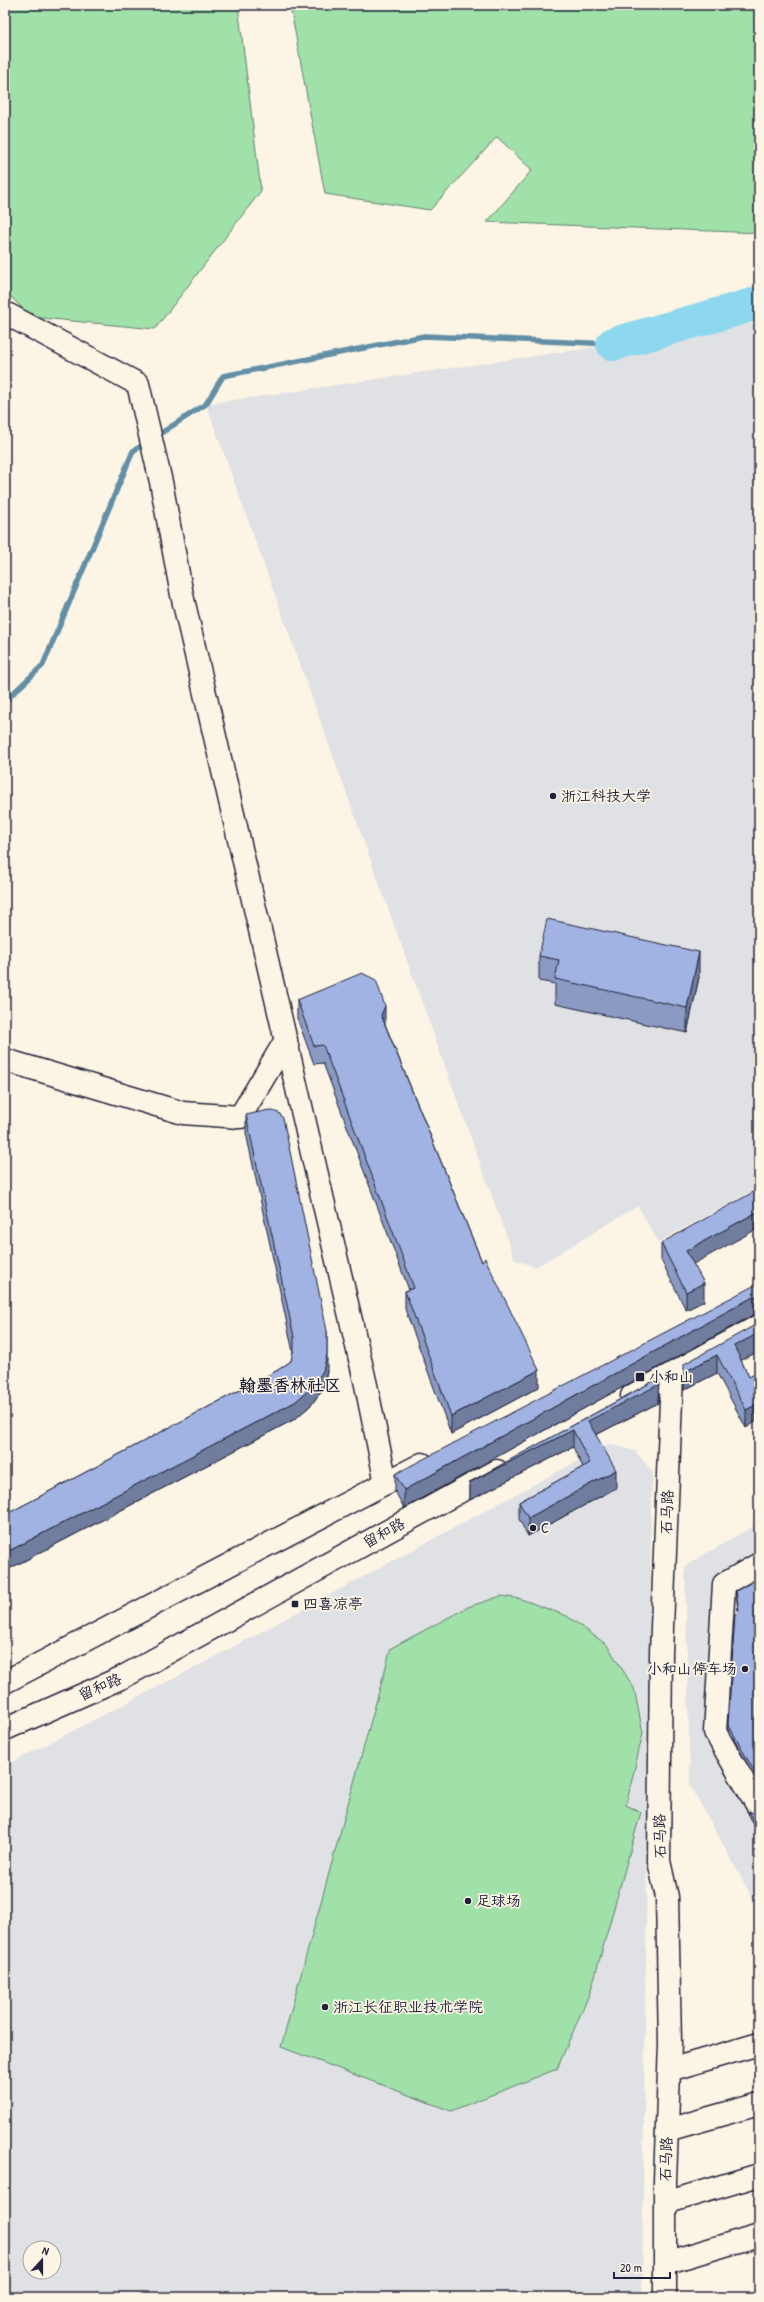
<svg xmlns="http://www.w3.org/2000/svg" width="764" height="2302" viewBox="0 0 764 2302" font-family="'Patrick Hand','LXGW WenKai TC',sans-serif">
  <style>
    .built { fill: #e0e1e4; fill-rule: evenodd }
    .green { fill: #a0e0a9; stroke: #618172 }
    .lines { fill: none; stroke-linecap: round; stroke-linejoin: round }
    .stream { stroke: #628fa6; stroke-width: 5.5 }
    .river { stroke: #8dd8ee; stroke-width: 34 }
    .minor-casing { stroke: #22223b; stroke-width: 25 }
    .major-casing { stroke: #22223b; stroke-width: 25 }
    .minor { stroke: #fcf5e5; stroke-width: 22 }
    .major { stroke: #fcf5e5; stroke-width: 22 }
    .wall { fill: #8a9ac2; stroke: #22223b }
    .shaded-wall { fill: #707d9e; stroke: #22223b }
    .building { fill: #a0b3e2; stroke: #22223b }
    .poi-dot { fill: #22223b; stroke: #fcf5e5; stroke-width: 1.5 }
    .labels { text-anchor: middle; stroke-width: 3.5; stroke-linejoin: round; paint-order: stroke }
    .poi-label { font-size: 15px; fill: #22223b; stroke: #fcf5e5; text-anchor: start }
    .street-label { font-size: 15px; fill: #22223b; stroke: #fcf5e5 }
    .quarter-label { font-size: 17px; font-weight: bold; fill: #22223b; stroke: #fcf5e5 }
  </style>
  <rect width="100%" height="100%" fill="#fcf5e5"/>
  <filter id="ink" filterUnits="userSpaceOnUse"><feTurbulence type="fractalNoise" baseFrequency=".025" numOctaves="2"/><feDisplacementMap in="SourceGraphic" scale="8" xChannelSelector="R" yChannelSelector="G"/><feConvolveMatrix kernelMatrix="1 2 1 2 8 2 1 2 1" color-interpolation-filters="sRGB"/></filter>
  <g filter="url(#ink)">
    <path class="built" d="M759,323V1188L658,1242L638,1206L536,1267L515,1260L206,404Z
      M609,1444L635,1451L653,1472L651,1505L642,2297H5V1766L196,1667ZM30,2248H54V2272H30Z
      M759,1523V1910L690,1785L685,1566Z"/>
    <path class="green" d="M5,5H238L261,191L155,329L31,317L5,291Z
      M290,5H759V233L487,222L532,170L497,137L430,210L325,194Z
      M501,1596L521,1599L567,1616L607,1645L634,1688L643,1733L626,1805L641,1812L591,1990L557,2069L451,2111L281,2047L391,1648L468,1607Z"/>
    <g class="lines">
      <path class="stream" d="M155,437L206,404L223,376L424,336L613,344
        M5,701L43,665L133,451L148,442"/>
      <path class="river" d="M613,344L759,303"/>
      <g class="minor-casing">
        <path id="minor" d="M5,313L138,384L161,482L182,595L366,1385L386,1483
          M5,1060L183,1113L240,1117L286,1040
          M759,1564L724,1584L715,1732L759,1808
          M669,2070L759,2044
          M667,2130L759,2104
          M665,2203L759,2175
          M665,2263L759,2235
          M665,2297V2181L670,2043L667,1897L659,1861L661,1653L672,1374"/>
      </g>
      <g class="major-casing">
        <path id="major" d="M632,1396L759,1326
          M5,1682L422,1464
          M5,1729L123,1677L497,1471"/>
      </g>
      <use href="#minor" class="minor"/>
      <use href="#major" class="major"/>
    </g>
    <path class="wall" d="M539,956L699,977L687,1033L555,1004V984L539,981Z
      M297,1000L385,1024L482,1262L539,1387L451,1434L405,1309V1291L409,1290L323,1063L314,1064L297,1018Z
      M246,1115L327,1372L323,1389L311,1405L295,1419L5,1571V1515L278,1370L291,1361L293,1352L246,1133Z
      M661,1243L693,1264L704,1301L686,1310L661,1260Z
      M753,1315L404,1508L395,1491V1474Z
      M759,1323V1351L741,1360L749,1377L746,1428L717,1373L684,1390V1372Z
      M659,1378L658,1403L596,1435L616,1488L528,1536L519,1519V1502L583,1467L573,1447L470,1500V1482Z
      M759,1578V1785L728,1729L738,1611L736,1591Z
      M749,1811L759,1816V1835L749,1815Z"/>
    <path class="shaded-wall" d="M699,952V977L687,1033V1008Z
      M385,1006V1024L381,1033V1015Z
      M759,1211V1228L686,1268V1251Z
      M704,1283V1301L686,1310V1292Z
      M759,1296V1314L753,1315L404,1508V1490L753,1297Z
      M327,1331V1372L323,1389L311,1405L295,1419L5,1571V1553L295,1402Z
      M759,1333V1351L734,1364V1346Z
      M717,1355V1373L684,1390V1372Z
      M539,1370V1387L451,1434V1416Z
      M659,1378L658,1403L588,1439V1421Z
      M759,1403V1420L746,1428V1410Z
      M573,1430V1447L470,1500V1482Z
      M616,1470V1488L528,1536V1518Z"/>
    <path class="building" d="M547,919L699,952L687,1008L555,979L559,960L539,956Z
      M362,973L376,980L385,1006L381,1015L482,1262L485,1258L539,1370L451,1416L405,1291L414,1288L323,1045L314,1046L297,1000Z
      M269,1110L279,1113L283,1118L327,1331V1354L323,1371L311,1388L295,1402L5,1553V1515L278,1370L291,1361L294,1348V1337L246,1115Z
      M759,1189V1211L686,1251L704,1283L686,1292L661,1243Z
      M759,1283V1296L753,1297L404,1490L395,1474Z
      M759,1323V1333L734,1346L749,1377L759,1371V1403L746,1410L717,1355L684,1372V1364Z
      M659,1378L658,1385L588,1421L616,1470L528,1518L519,1502L590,1463L573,1430L470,1482Z
      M759,1578V1780L728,1724L735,1615L739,1611L736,1591Z
      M749,1811L759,1816V1830Z"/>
  </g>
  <g class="poi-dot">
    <circle cx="553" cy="796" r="4"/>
    <rect x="635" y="1372" width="10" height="10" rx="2"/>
    <circle cx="533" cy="1528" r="4"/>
    <rect x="291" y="1600" width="8" height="8" rx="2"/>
    <circle cx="745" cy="1669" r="4"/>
    <circle cx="468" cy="1901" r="4"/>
    <circle cx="325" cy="2007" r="4"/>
  </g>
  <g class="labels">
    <g class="poi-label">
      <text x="561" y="801">浙江科技大学</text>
      <text x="649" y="1382">小和山</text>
      <text x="541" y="1533">C</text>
      <text x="303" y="1609">四喜凉亭</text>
      <text x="737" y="1674" text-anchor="end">小和山停车场</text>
      <text x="476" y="1906">足球场</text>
      <text x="333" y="2012">浙江长征职业技术学院</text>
    </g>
    <g class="street-label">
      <text transform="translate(667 1512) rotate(-88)" y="5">石马路</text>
      <text transform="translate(384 1533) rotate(-29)" y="5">留和路</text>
      <text transform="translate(100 1687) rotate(-24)" y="5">留和路</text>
      <text transform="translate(660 1836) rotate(-91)" y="5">石马路</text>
      <text transform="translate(666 2159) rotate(-88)" y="5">石马路</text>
    </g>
    <g class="quarter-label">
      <text x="290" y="1391">翰墨香林社区</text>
    </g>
  </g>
  <rect width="764" height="2302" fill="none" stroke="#fcf5e5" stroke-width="20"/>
  <rect x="10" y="10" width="744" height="2282" fill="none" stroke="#22223b" stroke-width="1.5" filter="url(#ink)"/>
  <g transform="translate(42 2260) rotate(21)"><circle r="19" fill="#fcf5e5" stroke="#a5a1a1"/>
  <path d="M0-3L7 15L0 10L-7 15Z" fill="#22223b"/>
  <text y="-6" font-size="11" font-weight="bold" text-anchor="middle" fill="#22223b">N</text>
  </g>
  <path d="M614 2272v6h56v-6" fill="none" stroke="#22223b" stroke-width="2"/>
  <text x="620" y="2272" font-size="12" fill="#22223b" stroke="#fcf5e5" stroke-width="3" paint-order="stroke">20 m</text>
</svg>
